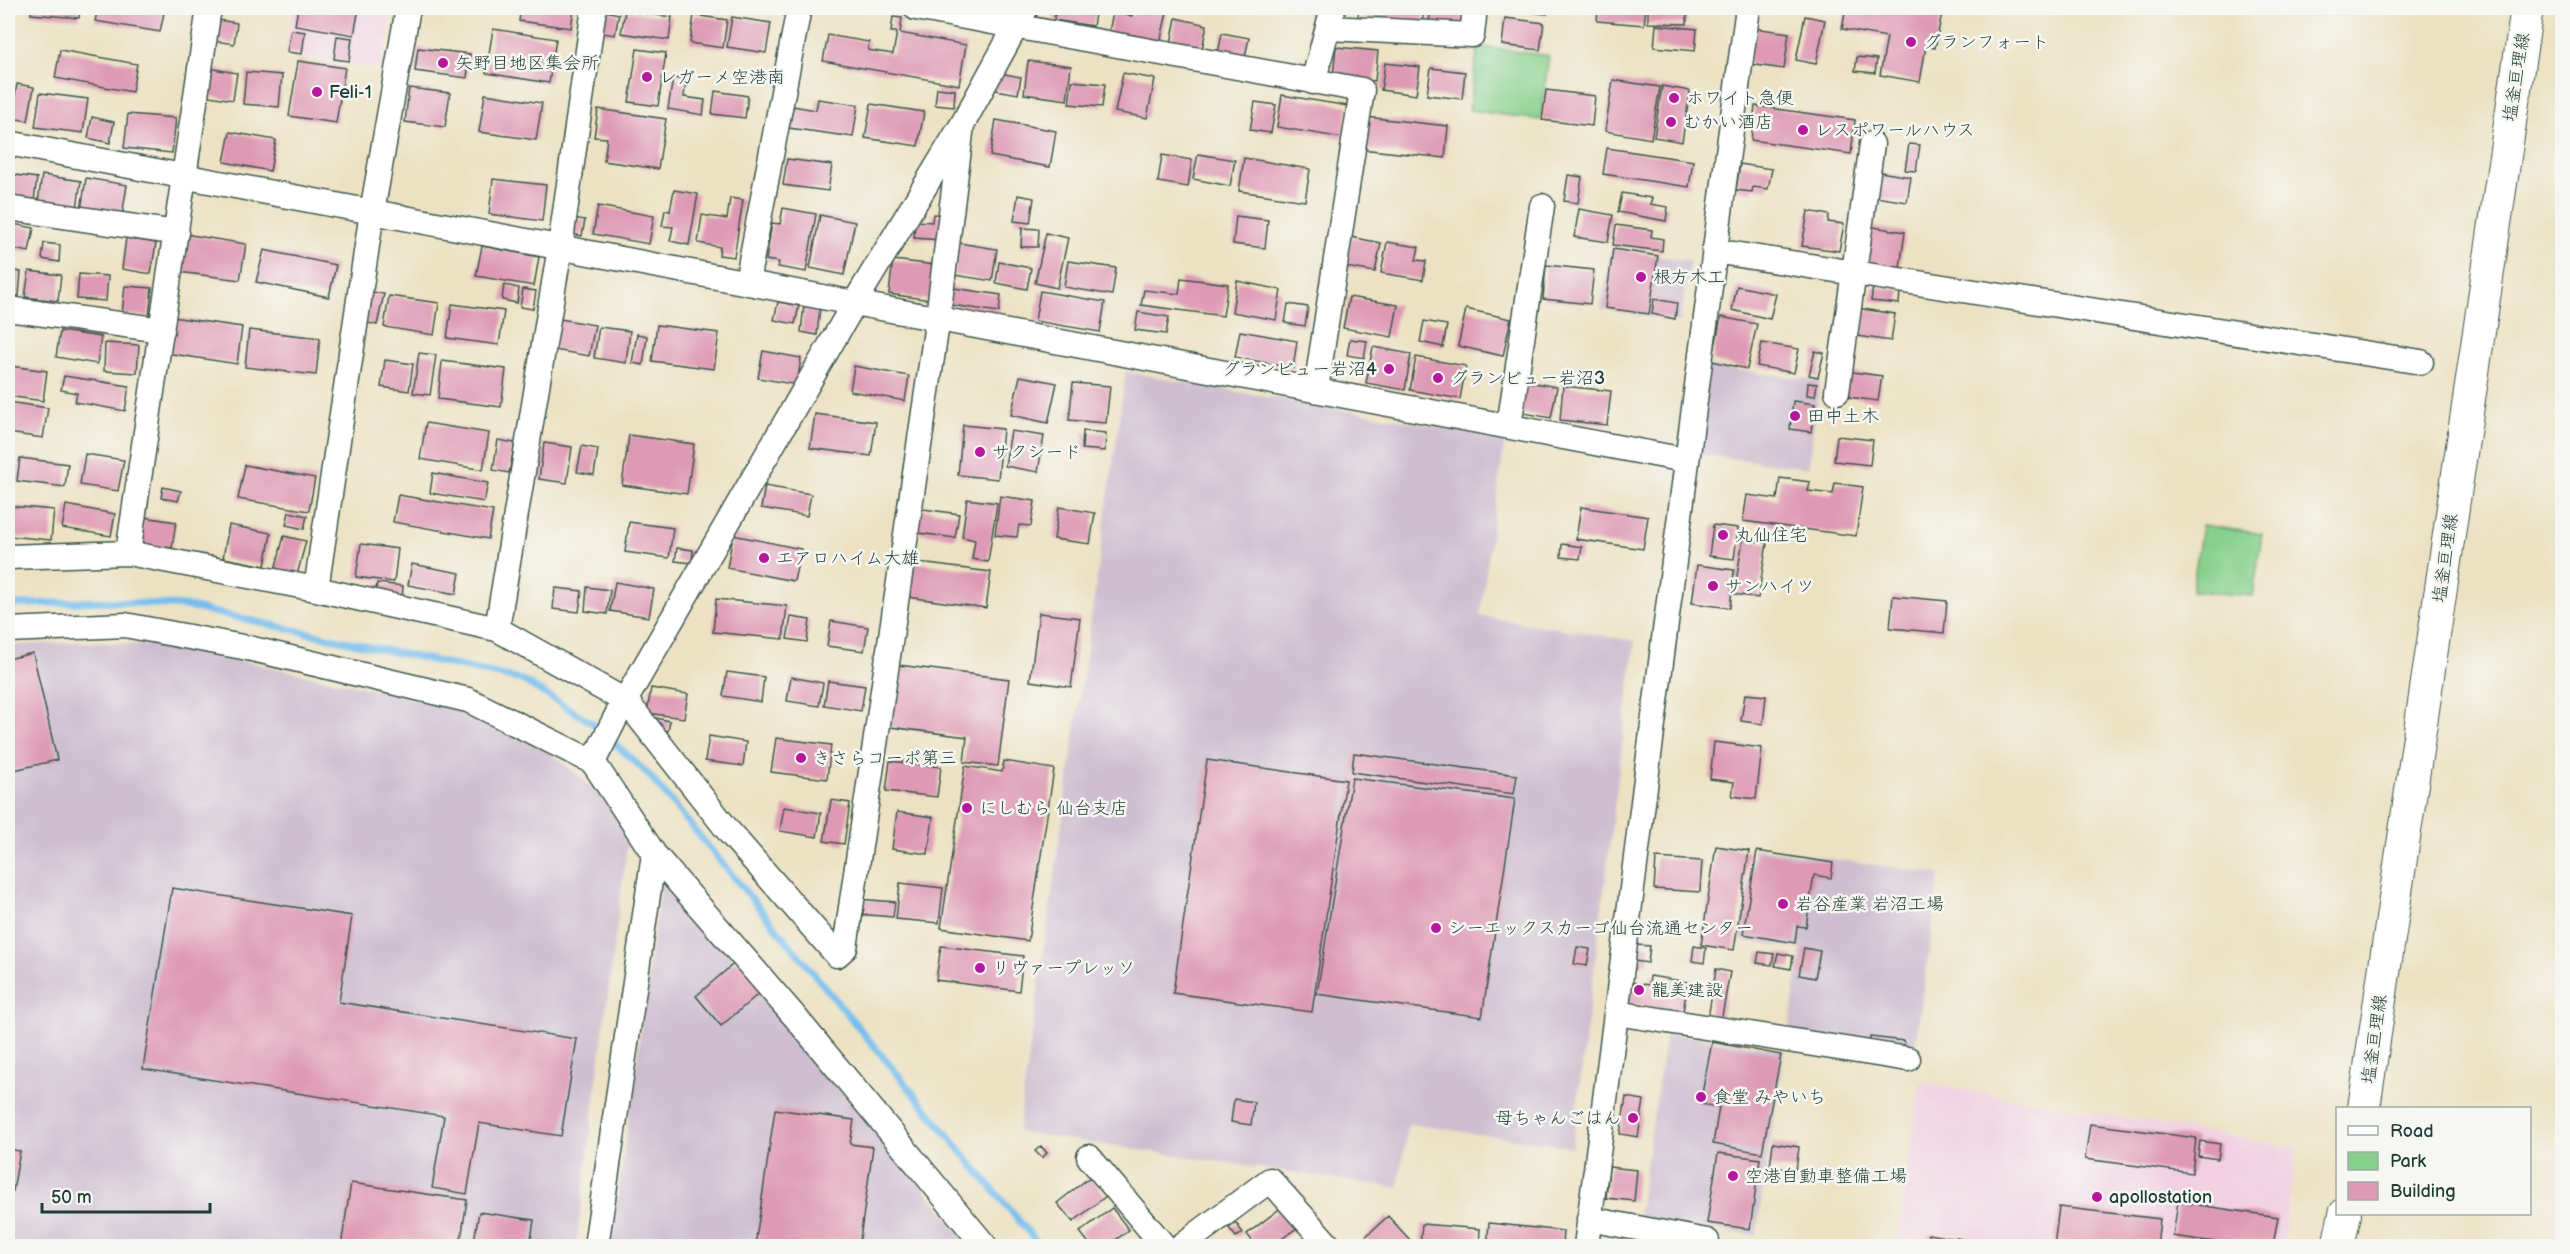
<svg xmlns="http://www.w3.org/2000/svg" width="2570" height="1254" viewBox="0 0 2570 1254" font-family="'Balsamiq Sans','Klee One',sans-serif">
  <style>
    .built { fill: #f1d0e2 }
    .industrial { fill: #cebed0 }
    .green { fill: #86d08c; stroke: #528660; stroke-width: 1.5 }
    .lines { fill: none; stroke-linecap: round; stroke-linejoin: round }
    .stream { stroke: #75bded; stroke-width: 7 }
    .building { fill: #de99b4 }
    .minor-casing { stroke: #3e5649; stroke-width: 27 }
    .major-casing { stroke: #3e5649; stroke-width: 34 }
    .minor { stroke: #fff; stroke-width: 24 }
    .major { stroke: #fff; stroke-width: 32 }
    .poi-dot { fill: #b5179e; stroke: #f6f6f2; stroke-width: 2 }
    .labels { text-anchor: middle; stroke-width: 5; stroke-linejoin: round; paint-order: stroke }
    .poi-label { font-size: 18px; fill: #1f3d34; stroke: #f6f6f2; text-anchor: start }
    .street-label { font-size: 18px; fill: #1f3d34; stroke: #f6f6f2 }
  </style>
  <rect width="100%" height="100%" fill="#f6f6f2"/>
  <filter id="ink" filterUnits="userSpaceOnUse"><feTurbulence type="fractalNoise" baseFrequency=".0167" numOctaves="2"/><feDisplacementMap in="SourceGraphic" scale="12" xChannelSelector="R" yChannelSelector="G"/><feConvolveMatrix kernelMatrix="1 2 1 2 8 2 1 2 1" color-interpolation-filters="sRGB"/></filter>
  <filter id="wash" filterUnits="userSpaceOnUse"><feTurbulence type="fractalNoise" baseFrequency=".008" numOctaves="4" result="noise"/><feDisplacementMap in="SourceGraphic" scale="24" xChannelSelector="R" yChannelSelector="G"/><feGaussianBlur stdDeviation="1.35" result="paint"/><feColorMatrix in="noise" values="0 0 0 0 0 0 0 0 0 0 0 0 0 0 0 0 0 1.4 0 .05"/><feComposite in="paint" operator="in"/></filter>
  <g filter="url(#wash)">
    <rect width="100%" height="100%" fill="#ece2c3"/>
    <path class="built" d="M293,8H392L382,69L286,54Z
      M1920,1082L2297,1148L2282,1246H1897Z"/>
    <path class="industrial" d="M1611,248L1690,261L1680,322L1601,309Z
      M1708,366L1820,381L1808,468L1697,454Z
      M1126,372L1505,438L1480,616L1635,641L1572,1147L1408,1124L1398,1188L1018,1132Z
      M77,642L170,645L466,710L542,746L612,803L628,837L576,1246H8V646Z
      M1754,848L1940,874L1914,1054L1788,1036L1801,949L1740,940Z
      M662,875L972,1246H611Z
      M1666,1033L1784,1050L1756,1235L1638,1218Z"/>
    <path class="green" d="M1478,46L1549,56L1540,120L1469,110Z
      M2202,525L2262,534L2253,596L2192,591Z"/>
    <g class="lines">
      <path class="stream" d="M8,605L101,601L185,606L522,680L594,724L649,775L1040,1246"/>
    </g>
    <g id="blocks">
      <path class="building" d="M32,8H80L79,18L31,14Z
        M98,8H165L160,32L95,21Z
        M298,8H359L354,35L295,25Z
        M521,8H574L571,28L519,21Z
        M1056,8H1096L1093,26L1054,20Z
        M1134,8H1168L1160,43L1109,32L1113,12L1132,16Z
        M1359,8H1424L1422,25L1358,17Z
        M1431,8H1466L1463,27L1429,23Z
        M1500,8H1548L1547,14Z
        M1598,8H1646L1644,25L1597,21Z
        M1648,8H1687V24L1648,23Z
        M1846,8H1943L1935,48L1926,46L1920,82L1880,75L1887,37L1842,29Z
        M600,10L619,14L615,35L596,32Z
        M625,11L672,17L669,40L621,33Z
        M694,15L727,20L723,48L690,43Z
        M1805,16L1825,20L1816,64L1796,60Z
        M732,17L771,23L766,53L727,47Z
        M893,17L902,18L900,33L966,45L959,85L823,61L828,35L869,42L868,50L893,54L897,32H891Z
        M1176,18L1207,25L1202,49L1171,43Z
        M1505,18L1544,23L1540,50L1502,45Z
        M212,19L237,23L234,44L208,40Z
        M1656,25L1697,29L1695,51L1654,47Z
        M1754,28L1789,33L1784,69L1749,64Z
        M493,29L556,39L549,83L486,73Z
        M291,30L305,32L302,54L287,52Z
        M1222,33L1249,38L1245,57L1218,53Z
        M337,36L352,38L349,61L334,59Z
        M1336,47L1378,51L1375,81L1333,77Z
        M418,48L470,54L467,78L415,71Z
        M637,49L666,53L658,106L629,102Z
        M60,50L137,64L132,92L55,78Z
        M1857,57L1877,59L1875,73L1855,71Z
        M298,61L345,68L336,123L289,116Z
        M1028,61L1071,66L1067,100L1024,94Z
        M1385,63L1420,67L1416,95L1381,90Z
        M208,68L237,73L233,100L203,95Z
        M1431,68L1465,72L1462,99L1427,95Z
        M246,72L282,75L279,107L243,104Z
        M994,72L1021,77L1018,94L990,89Z
        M1123,73L1155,79L1147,118L1115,112Z
        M673,78L686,80L684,97L705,100L703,115L668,109Z
        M1613,80L1660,87L1651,139L1605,131Z
        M1072,81L1105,84L1102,107L1069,104Z
        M17,84L34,87L28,121L11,118Z
        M1662,86L1690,91L1682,142L1654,137Z
        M409,88L450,93L445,127L405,122Z
        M937,88L955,90L954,107L935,105Z
        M1546,90L1595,96L1592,126L1542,120Z
        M715,91L748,96L745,118L712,114Z
        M40,93L88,99L83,133L35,127Z
        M485,94L542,103L536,140L479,132Z
        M1282,95L1348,106L1343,138L1277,127Z
        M818,99L858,105L853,137L789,128L793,106L816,110Z
        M1255,102L1276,105L1271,133L1250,130Z
        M871,104L924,112L918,146L865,138Z
        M1755,106L1855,120L1851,154L1751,140Z
        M598,109L666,119L658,169L604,161L607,138L594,137Z
        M128,114L176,118L172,153L124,148Z
        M92,117L114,122L110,143L88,138Z
        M1365,117L1448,126L1445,158L1361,149Z
        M996,120L1056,131L1050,167L990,156Z
        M230,132L276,140L270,171L224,162Z
        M1909,144L1920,145L1916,171L1905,170Z
        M1607,148L1693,161L1689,187L1603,174Z
        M1198,154L1235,160L1230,186L1193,179Z
        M1162,155L1192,160L1188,187L1158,182Z
        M1244,158L1310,169L1305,201L1239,191Z
        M787,159L832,165L828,191L783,185Z
        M1740,164L1772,169L1768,189L1753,187L1752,192L1736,190Z
        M1880,172L1911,177L1907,202L1875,197Z
        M8,174L37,178L34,200L8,196Z
        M42,175L81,181L77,208L38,202Z
        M1568,175L1582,177L1578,203L1564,201Z
        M86,178L127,185L122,216L81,210Z
        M493,179L546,185L542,221L489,214Z
        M674,190L698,194L689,245L670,241L673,227L662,226L665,210L670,211Z
        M1622,193L1652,198L1650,204L1668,207L1666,221L1618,212Z
        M1018,195L1034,198L1030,223L1014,221Z
        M730,198L743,200L734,257L719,255L720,247L698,243L702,215L727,219Z
        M598,206L654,216L649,244L593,234Z
        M783,208L816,214L806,272L778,267L779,262L766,260L772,223L780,224Z
        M1579,209L1613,215L1608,242L1574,237Z
        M1808,211L1829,215L1828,222L1844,224L1839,251L1802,246Z
        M933,214L943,215L941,240L914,238L915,221L932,222Z
        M820,215L855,222L844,275L810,268Z
        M1236,216L1268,220L1265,248L1233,244Z
        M568,217L585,220L582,236L565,233Z
        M8,223L34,228L29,252L8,248Z
        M1616,225L1652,230L1651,237L1663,239L1662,251L1613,245Z
        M1867,226L1905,232L1900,268L1862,263Z
        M1022,228L1039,229L1038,247H1021Z
        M1046,233L1068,238L1057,288L1035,283Z
        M185,234L246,244L240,280L179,272Z
        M1351,237L1381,243L1375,272L1345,267Z
        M126,238L156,243L151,274L122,269Z
        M1387,242L1419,247L1416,260L1426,261L1423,280L1381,273Z
        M44,243L60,245L59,262L42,259Z
        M959,243L997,249L992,281L954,275Z
        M482,246L539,257L534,286L476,276Z
        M1613,249L1658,256L1649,314L1605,308Z
        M264,250L336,265L329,297L256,282Z
        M893,260L936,265L931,300L889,294Z
        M1068,261L1116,268L1112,295L1064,287Z
        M999,262L1031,268L1027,289L996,283Z
        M1546,265L1594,270L1590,304L1543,299Z
        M8,270L21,272L19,296L8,294Z
        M29,271L61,275L58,301L25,297Z
        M79,274L108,276L106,301L77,299Z
        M1181,278L1228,284L1223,316L1141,305L1144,290L1179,294Z
        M1237,281L1281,290L1276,320L1232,312Z
        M504,285L519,288L517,303L502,300Z
        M125,286L152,288L149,317L122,314Z
        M1737,286L1776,294L1770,319L1732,310Z
        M947,287L1001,295L999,312L945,304Z
        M1873,287L1900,290L1899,304L1871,301Z
        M523,289L536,291L533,309L520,307Z
        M367,291L384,294L377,325L360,321Z
        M1040,291L1105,302L1100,332L1035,321Z
        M389,296L439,303L434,335L384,327Z
        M1349,297L1398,305L1392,337L1343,328Z
        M1654,299L1677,303L1675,319L1652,314Z
        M778,302L799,306L795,324L774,320Z
        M452,304L504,311L499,345L447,338Z
        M1288,304L1308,307L1305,326L1285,323Z
        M804,305L820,307L817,335L801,332Z
        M1856,308L1895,314L1891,341L1851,335Z
        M1466,309L1511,319L1503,356L1458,346Z
        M1138,312L1169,317L1166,334L1135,330Z
        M172,317L242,327L237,364L166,353Z
        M1721,317L1757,324L1747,369L1712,361Z
        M560,319L595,325L589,356L554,350Z
        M1424,321L1447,325L1443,347L1420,342Z
        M657,325L719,333L714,369L652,361Z
        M599,327L630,331L626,363L594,358Z
        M249,330L320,338L316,375L245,367Z
        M60,331L101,337L97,364L56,357Z
        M1240,331L1297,341L1293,368L1235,357Z
        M637,334L647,336L643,365L632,363Z
        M1350,339L1367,341L1364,358L1347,355Z
        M105,343L139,345L137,373L104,371Z
        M1762,343L1799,349L1794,373L1757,366Z
        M1373,347L1411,354L1405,390L1366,383Z
        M763,351L801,358L797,385L758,378Z
        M1815,351L1824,353L1818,377L1809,375Z
        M419,353L436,355L430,395L413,393Z
        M1416,357L1466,366L1460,399L1410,390Z
        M385,360L413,364L409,391L381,387Z
        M442,361L506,369L501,407L438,399Z
        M10,366L47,371L43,401L8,396Z
        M854,366L909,376L905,401L850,391Z
        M1845,371L1882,376L1878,401L1841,396Z
        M64,376L129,386L125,411L75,402L77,393L61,390Z
        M1020,376L1057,383L1048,423L1011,415Z
        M1524,381L1557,387L1551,418L1518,412Z
        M1073,383L1110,386L1106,423L1069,420Z
        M1808,383L1817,384L1815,396L1807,395Z
        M1563,386L1611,391L1607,425L1560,420Z
        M1793,401L1815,404L1811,432L1790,429Z
        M8,402L48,408L43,438L8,433Z
        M815,414L876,422L871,456L810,448Z
        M426,423L489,433L483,470L420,459Z
        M963,425L1003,429L998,479L958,475Z
        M1011,431L1044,436L1038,472L1005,466Z
        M1083,431L1106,433L1105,451L1082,449Z
        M629,435L694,444L687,494L622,485Z
        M1837,436L1873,440L1870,465L1834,461Z
        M498,440L515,443L509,473L493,470Z
        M544,443L572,447L567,483L539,479Z
        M582,446L598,449L594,475L577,472Z
        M85,454L124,460L118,491L80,485Z
        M20,458L68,464L65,487L17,481Z
        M245,465L315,478L309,511L238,499Z
        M433,473L488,483L484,502L430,493Z
        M1780,478L1810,482L1808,491L1833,494L1835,483L1863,487L1856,536L1743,521L1747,495L1777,499Z
        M765,486L811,494L807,516L761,508Z
        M163,487L181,491L178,501L161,498Z
        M398,495L493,511L488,539L393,522Z
        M1000,496L1035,501L1031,526L1019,525L1017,537L995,535Z
        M967,499L997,503L988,562L972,559L975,540L962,537Z
        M66,505L115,514L111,536L62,528Z
        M10,506L54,510L51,540L8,536Z
        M1059,507L1095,513L1090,544L1054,539Z
        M1581,507L1648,517L1643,549L1576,539Z
        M916,508L959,514L955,538L912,532Z
        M289,512L307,516L304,529L286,525Z
        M144,517L176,522L172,548L140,544Z
        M629,522L673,528L669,558L625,552Z
        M229,525L271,533L265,566L223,558Z
        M1713,525L1738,528L1734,559L1709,556Z
        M733,535L801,549L794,581L727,568Z
        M284,536L306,541L297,575L275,570Z
        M1743,539L1767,543L1758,598L1734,594Z
        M361,544L398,549L394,582L356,577Z
        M1562,544L1582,547L1580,559L1561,557Z
        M677,548L693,550L692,563L675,561Z
        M912,562L991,572L986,608L908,597Z
        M412,564L460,573L456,594L408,585Z
        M1697,565L1734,570L1730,608L1692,603Z
        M615,582L654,589L649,617L610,611Z
        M377,583L403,586L402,599L375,595Z
        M587,587L610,590L607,614L585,611Z
        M555,588L582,591L579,612L553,609Z
        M1893,596L1947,601L1944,633L1890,628Z
        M716,599L787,606L783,639L713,632Z
        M1039,613L1080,618L1071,687L1030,681Z
        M791,617L810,620L807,642L787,639Z
        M831,621L868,627L864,651L827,646Z
        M33,653L57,760L10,771L8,758V659Z
        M898,665L1009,679L998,766L964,762L967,737L890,727Z
        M727,672L764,677L761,702L723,696Z
        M791,677L823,683L819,706L787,701Z
        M828,681L865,686L861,711L824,705Z
        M651,688L688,694L684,718L647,713Z
        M1745,694L1766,696L1763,724L1741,721Z
        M656,718L670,721L668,731L654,729Z
        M709,736L746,742L743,766L705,761Z
        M776,738L831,745L827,779L771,772Z
        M1714,742L1762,748L1756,799L1732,796L1734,782L1710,779Z
        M1354,753L1517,775L1514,794L1352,772Z
        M1207,760L1346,780L1312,1012L1173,993Z
        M890,761L941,767L937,797L886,791Z
        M1004,761L1054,769L1028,941L941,928L965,766L1002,772Z
        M1352,778L1515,799L1482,1017L1317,994Z
        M831,800L850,803L844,844L824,841Z
        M784,807L821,813L817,837L780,831Z
        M897,812L933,817L928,854L892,849Z
        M1716,846L1749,851L1734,950L1701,945Z
        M1757,851L1833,863L1831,878L1814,875L1806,927L1797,926L1795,943L1743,934Z
        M1656,858L1702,861L1700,892L1654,889Z
        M900,883L943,888L939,923L896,919Z
        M172,888L352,916L339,1002L577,1039L561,1136L479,1123L467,1194L432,1188L444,1116L143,1069Z
        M858,899L895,902L893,917L857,914Z
        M1636,945L1650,946L1648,963L1635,961Z
        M941,946L1023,956L1019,991L936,980Z
        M1694,946L1706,948L1704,963L1692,961Z
        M1577,947L1590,949L1587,966L1574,964Z
        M1804,948L1820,951L1815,978L1799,975Z
        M1759,952L1774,954L1772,965L1757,963Z
        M1778,953L1793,956L1791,969L1775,966Z
        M738,960L764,989L721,1026L696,996Z
        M1716,969L1730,972L1720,1027L1707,1025Z
        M1650,976L1688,982L1683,1011L1625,1003L1628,982L1649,985Z
        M1870,1037L1904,1041L1903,1050L1869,1046Z
        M1712,1042L1781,1055L1762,1153L1713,1144L1719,1107L1700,1104Z
        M1626,1097L1644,1100L1638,1137L1620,1134Z
        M1234,1099L1254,1102L1251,1125L1231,1122Z
        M775,1109L854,1120L850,1144L873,1147L859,1246H755Z
        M2090,1124L2196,1138L2192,1173L2085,1159Z
        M2200,1141L2220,1144L2218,1159L2198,1156Z
        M1773,1143L1799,1147L1796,1170L1770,1167Z
        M1041,1146L1047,1153L1042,1158L1035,1151Z
        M8,1149L20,1151L13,1191L8,1190Z
        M1718,1153L1760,1159L1750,1229L1707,1223Z
        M1609,1167L1637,1170L1634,1201L1606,1198Z
        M1090,1177L1106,1196L1073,1222L1057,1203Z
        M351,1183L467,1200L460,1246H341Z
        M2178,1202L2278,1217L2273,1246H2243L2173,1236Z
        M1282,1207L1298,1227L1272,1246H1256L1247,1234Z
        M2059,1207L2160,1219L2157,1246H2054Z
        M1112,1208L1129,1230L1107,1246H1091L1080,1232Z
        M479,1212L534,1220L530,1246H473Z
        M1388,1216L1410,1240L1404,1246H1372L1364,1238Z
        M1236,1223L1243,1233L1236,1237L1229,1228Z
        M1489,1223L1563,1231L1562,1246H1487Z
        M1422,1224L1480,1229L1479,1246H1420Z
        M1928,1234L1952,1238L1951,1246H1926Z
        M1956,1238L1980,1242V1246H1955Z
        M1984,1243L1999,1245V1246H1984Z"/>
    </g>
  </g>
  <g filter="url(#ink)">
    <use href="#blocks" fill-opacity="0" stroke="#3e5649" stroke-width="1.5"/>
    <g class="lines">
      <g class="minor-casing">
        <path id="minor" d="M916,8L1362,90L1316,389
          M1328,28L1472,35L1475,8
          M1313,82L1333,8
          M8,143L1685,460
          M8,208L177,233
          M1714,251L2421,362
          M747,282L799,8
          M8,309L162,330
          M1837,392L1872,144
          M1509,426L1542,206
          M128,553L209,8
          M8,557L128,553L316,589L497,629L627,702L730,833L837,955L845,948L938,317L962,125
          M316,589L372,212L408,8
          M497,629L560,247L594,8
          M8,630L125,625L248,648L468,700L593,762L654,854L796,1018L985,1246
          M593,762L618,713L855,302L962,125L1026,8
          M1616,1013L1908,1059
          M1089,1157L1164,1246
          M1589,1219L1707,1241V1246
          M596,1246L654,854
          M1181,1246L1270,1180L1329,1246
          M1586,1246C1640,833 1690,420 1748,8"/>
      </g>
      <g class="major-casing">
        <path id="major" d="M2364,1108L2527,8
          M2338,1246L2345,1214"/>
      </g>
      <use href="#minor" class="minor"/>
      <use href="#major" class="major"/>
    </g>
  </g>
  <g class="poi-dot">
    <circle cx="1911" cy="42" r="6"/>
    <circle cx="443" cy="63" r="6"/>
    <circle cx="647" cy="77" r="6"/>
    <circle cx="317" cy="92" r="6"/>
    <circle cx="1674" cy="98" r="6"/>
    <circle cx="1671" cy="122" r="6"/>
    <circle cx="1803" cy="130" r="6"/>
    <circle cx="1641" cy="277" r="6"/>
    <circle cx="1389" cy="369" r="6"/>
    <circle cx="1438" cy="378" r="6"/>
    <circle cx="1795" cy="416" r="6"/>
    <circle cx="980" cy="452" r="6"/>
    <circle cx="1723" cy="535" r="6"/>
    <circle cx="764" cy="558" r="6"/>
    <circle cx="1713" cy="586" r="6"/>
    <circle cx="801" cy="758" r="6"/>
    <circle cx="967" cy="808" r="6"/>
    <circle cx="1783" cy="904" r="6"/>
    <circle cx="1436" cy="928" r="6"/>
    <circle cx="980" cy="968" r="6"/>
    <circle cx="1639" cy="990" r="6"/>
    <circle cx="1701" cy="1097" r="6"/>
    <circle cx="1633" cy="1118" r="6"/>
    <circle cx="1733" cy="1176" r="6"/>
    <circle cx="2097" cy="1197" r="6"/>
  </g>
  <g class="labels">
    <g class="poi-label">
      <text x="1923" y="48">グランフォート</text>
      <text x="455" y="69">矢野目地区集会所</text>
      <text x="659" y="83">レガーメ空港南</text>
      <text x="329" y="98">Feli-1</text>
      <text x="1686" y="104">ホワイト急便</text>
      <text x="1683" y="128">むかい酒店</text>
      <text x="1815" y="136">レスポワールハウス</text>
      <text x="1653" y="283">根方木工</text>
      <text x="1377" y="375" text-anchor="end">グランビュー岩沼4</text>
      <text x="1450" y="384">グランビュー岩沼3</text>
      <text x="1807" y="422">田中土木</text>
      <text x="992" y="458">サクシード</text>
      <text x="1735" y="541">丸仙住宅</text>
      <text x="776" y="564">エアロハイム大雄</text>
      <text x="1725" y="592">サンハイツ</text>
      <text x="813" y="764">きさらコーポ第三</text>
      <text x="979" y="814">にしむら 仙台支店</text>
      <text x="1795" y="910">岩谷産業 岩沼工場</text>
      <text x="1448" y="934">シーエックスカーゴ仙台流通センター</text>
      <text x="992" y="974">リヴァープレッソ</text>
      <text x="1651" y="996">龍美建設</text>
      <text x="1713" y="1103">食堂 みやいち</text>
      <text x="1621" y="1124" text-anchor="end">母ちゃんごはん</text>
      <text x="1745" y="1182">空港自動車整備工場</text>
      <text x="2109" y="1203">apollostation</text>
    </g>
    <g class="street-label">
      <text transform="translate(2516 77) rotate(-81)" y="6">塩釜亘理線</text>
      <text transform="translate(2445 558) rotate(-82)" y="6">塩釜亘理線</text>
      <text transform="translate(2374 1039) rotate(-82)" y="6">塩釜亘理線</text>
    </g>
  </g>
  <rect width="2570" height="1254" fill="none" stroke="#f6f6f2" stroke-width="30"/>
  <rect x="2336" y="1107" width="195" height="108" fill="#f6f6f2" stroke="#a0aca6" stroke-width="1.5"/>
  <rect x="2348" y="1126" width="30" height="9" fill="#ffffff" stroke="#a0aca6" stroke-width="1.5"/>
  <text x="2390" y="1137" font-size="18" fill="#1f3d34">Road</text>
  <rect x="2348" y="1152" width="30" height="18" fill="#86d08c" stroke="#a0aca6" stroke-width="1.5"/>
  <text x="2390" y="1167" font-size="18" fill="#1f3d34">Park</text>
  <rect x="2348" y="1182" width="30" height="18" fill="#de99b4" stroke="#a0aca6" stroke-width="1.5"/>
  <text x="2390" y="1197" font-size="18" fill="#1f3d34">Building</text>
  <path d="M42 1203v9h168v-9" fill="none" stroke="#1f3d34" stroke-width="3"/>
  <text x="51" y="1203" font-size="18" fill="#1f3d34" stroke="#f6f6f2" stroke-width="4.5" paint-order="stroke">50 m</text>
</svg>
